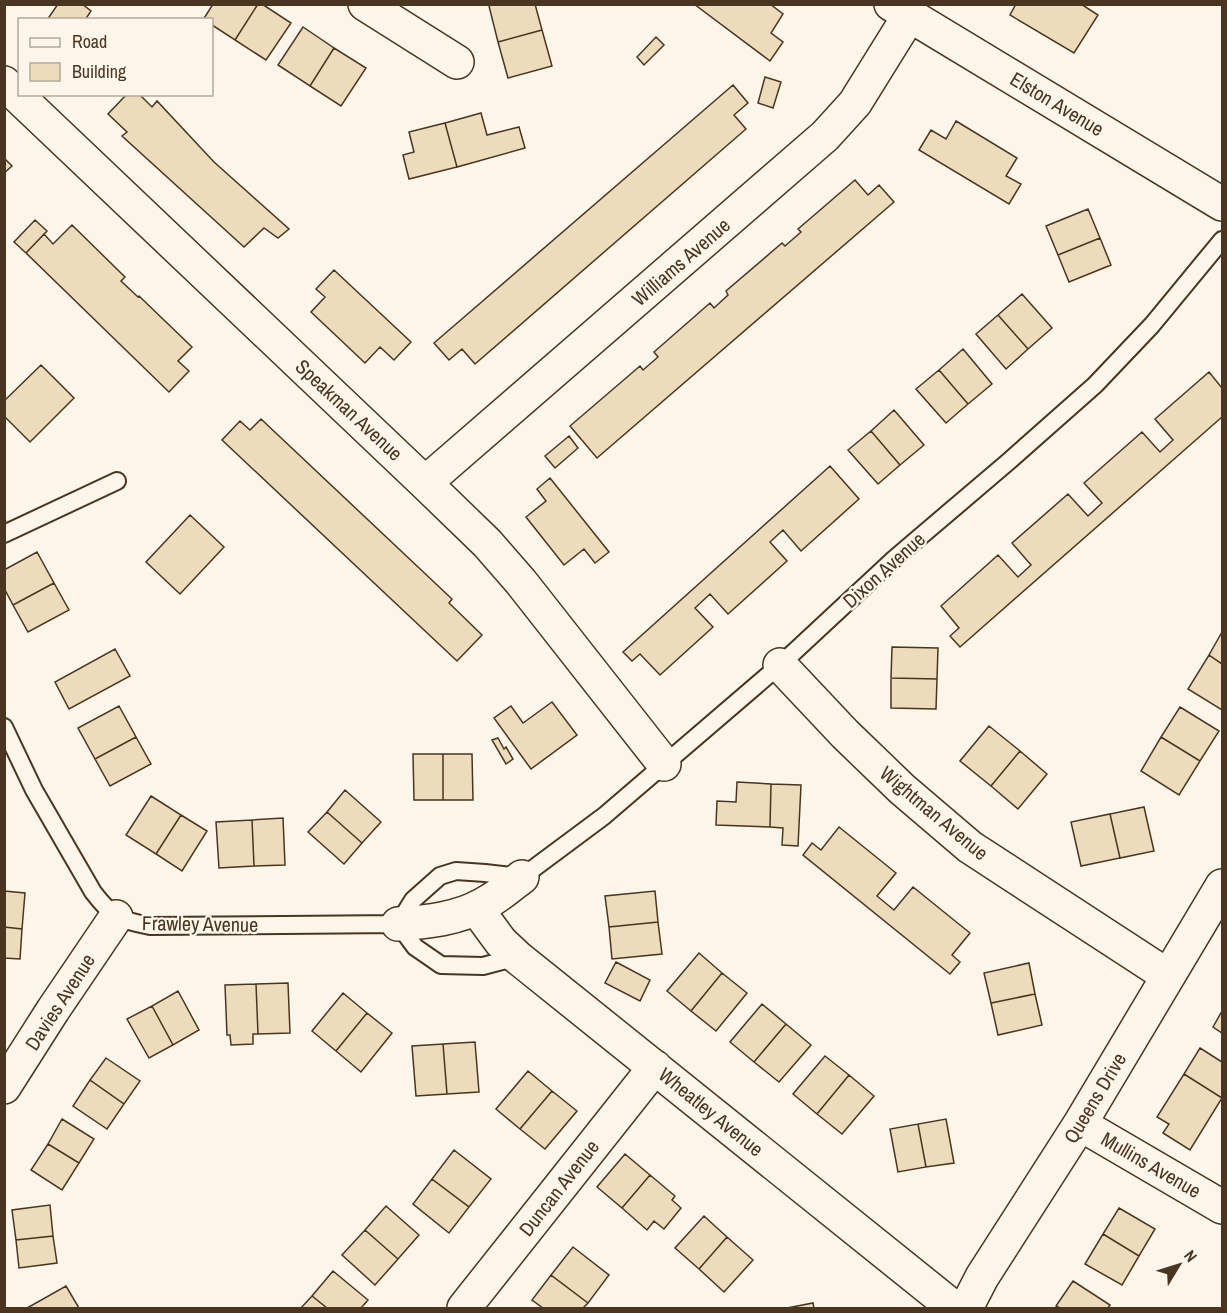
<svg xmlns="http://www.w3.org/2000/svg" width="1227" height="1313" viewBox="0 0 1227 1313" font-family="'Archivo Narrow',sans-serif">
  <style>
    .building { fill: #ecdcbc; stroke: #4a3520; stroke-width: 1.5 }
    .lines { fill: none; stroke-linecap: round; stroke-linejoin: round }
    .service-casing { stroke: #4a3520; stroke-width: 20 }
    .minor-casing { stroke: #4a3520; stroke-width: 36 }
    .service { stroke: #fbf6e9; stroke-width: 16 }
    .minor { stroke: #fbf6e9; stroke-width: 33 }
    .labels { text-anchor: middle; stroke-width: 4.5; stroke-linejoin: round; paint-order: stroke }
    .street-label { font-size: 20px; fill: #4a3520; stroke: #fbf6e9 }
  </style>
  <rect width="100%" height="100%" fill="#fbf6e9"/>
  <path class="building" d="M58,4H82L91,11L85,20H47Z
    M213,4H258L235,40L212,25V20H203Z
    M258,4H262L291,23L266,60L235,40Z
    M493,4H535L542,30L498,42L489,6Z
    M694,4H770L783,14L771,33L783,42L770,61Z
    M1016,4H1081L1098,15L1074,53L1010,15Z
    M303,27L334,48L310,86L278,65Z
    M542,30L552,66L508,78L498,42Z
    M656,37L664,45L644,65L637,57Z
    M334,48L366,68L341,106L310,86Z
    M765,77L781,82L773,108L758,103Z
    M733,85L748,103L734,115L746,129L475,364L462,349L449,360L434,343Z
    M127,94H139L152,107L157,101L214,162L289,229L278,238L264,228L244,247L122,136L127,132L108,114Z
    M481,113L487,135L519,127L525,148L457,167L445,123Z
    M956,121L1017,158L1006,176L1021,184L1009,204L919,150L931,130L946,139Z
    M445,123L457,167L409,179L403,155L414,152L409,132Z
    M4,158L12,166L4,173Z
    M855,180L868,195L879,185L894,202L597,458L570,426L640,366L643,370L658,357L654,352L710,303L714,308L728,295L726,291L782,243L785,246L801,232L798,229Z
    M1088,209L1100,238L1058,255L1046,226Z
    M35,220L47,231L26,253L14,242Z
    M72,225L125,277L121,281L138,297L139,296L192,347L178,361L189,371L169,392L26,253L44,234L53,244Z
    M1100,238L1111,265L1069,282L1058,255Z
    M334,270L411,342L394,360L380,347L365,363L311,312L325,297L316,289Z
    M1022,294L1052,328L1028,349L998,315Z
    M998,315L1028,349L1006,369L976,334Z
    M963,349L992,384L968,404L939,370Z
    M41,365L74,398L30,442L4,416V401Z
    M939,370L968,404L946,423L916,389Z
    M1209,372L1222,388V417L960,647L950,636L959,628L941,606L998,555L1018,577L1031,565L1012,543L1068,494L1088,516L1102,503L1084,483L1142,432L1160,452L1173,440L1155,419Z
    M894,410L924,445L900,465L871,431Z
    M261,419L452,599L449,603L482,635L457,661L222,440L240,421L250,430Z
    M871,431L900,465L878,484L848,450Z
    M569,436L578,448L555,468L545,456Z
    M830,466L859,499L801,551L783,530L770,542L787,561L728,614L710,594L695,608L713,627L660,675L640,654L632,661L623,652Z
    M550,478L609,552L595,563L584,549L564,565L526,517L546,501L537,489Z
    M190,515L224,547L180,594L146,562Z
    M37,552L54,583L13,605L4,588V570Z
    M54,583L69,610L28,632L13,605Z
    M1222,632V664L1209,655Z
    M892,647L938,648L937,679L891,678Z
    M115,649L130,676L69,709L55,682Z
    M1209,655L1222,664V710L1188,689Z
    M891,678L937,679L936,709L891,708Z
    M552,702L577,735L531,769L494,718L511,706L523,723Z
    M119,706L136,737L95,759L78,728Z
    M1180,707L1219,731L1200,761L1161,737Z
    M989,726L1020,751L991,786L960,761Z
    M136,737L151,764L110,786L95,759Z
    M1161,737L1200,761L1179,795L1141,771Z
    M498,738L504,749L506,747L513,759L506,764L492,740Z
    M1020,751L1047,774L1018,809L991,786Z
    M413,754H443V800H414Z
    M443,754H472L473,800H443Z
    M737,782L771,784L770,827L716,825L717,801L736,802Z
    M771,784L801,785L798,846L782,845L783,828L770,827Z
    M345,790L381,822L362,843L327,812Z
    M151,796L181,815L156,854L126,835Z
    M1144,807L1154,851L1120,858L1110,814Z
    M327,812L362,843L344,864L308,832Z
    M1110,814L1120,858L1081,866L1071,822Z
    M181,815L207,831L182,871L156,854Z
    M283,818L285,865L254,866L252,820Z
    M252,820L254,866L219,868L216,822Z
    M839,827L896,873L877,896L894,910L913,887L970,933L952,955L960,962L950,974L803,855L812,843L821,850Z
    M4,891L25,893L22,929L4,927Z
    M655,891L658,922L609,927L605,896Z
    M658,922L662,954L612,959L609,927Z
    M4,927L22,929L20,959L4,958Z
    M699,953L722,973L691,1011L667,991Z
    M616,962L650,980L640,1001L605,983Z
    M1029,963L1035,994L991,1003L984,973Z
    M722,973L747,993L716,1031L691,1011Z
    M288,983L290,1033L258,1034L256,984Z
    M256,984L258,1034H253V1044L231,1045L230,1035H227L225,985Z
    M178,991L199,1030L173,1045L152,1006Z
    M343,993L367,1013L336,1051L312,1031Z
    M1035,994L1042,1025L998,1035L991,1003Z
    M762,1004L786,1024L754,1062L730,1042Z
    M152,1006L173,1045L149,1058L127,1019Z
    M1222,1011V1033L1213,1027Z
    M367,1013L392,1033L361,1072L336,1051Z
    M786,1024L811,1045L779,1082L754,1062Z
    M475,1042L479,1092L447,1094L443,1044Z
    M443,1044L447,1094L416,1096L412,1046Z
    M1200,1048L1222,1062V1098L1184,1074Z
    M825,1056L849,1075L817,1114L793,1094Z
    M106,1058L140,1081L124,1104L90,1080Z
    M528,1071L552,1091L520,1129L496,1109Z
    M1184,1074L1222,1098L1190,1150L1163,1133L1169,1124L1157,1117Z
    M849,1075L874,1096L842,1134L817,1114Z
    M90,1080L124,1104L107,1129L73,1106Z
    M552,1091L577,1111L545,1149L520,1129Z
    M62,1119L94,1139L79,1163L48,1144Z
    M946,1119L954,1163L926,1167L918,1124Z
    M918,1124L926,1167L898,1172L890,1129Z
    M48,1144L79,1163L62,1190L31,1170Z
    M454,1150L491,1179L469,1207L432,1179Z
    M625,1154L650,1175L622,1208L597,1187Z
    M650,1175L675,1196L672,1200L681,1208L664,1229L654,1221L647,1230L622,1208Z
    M432,1179L469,1207L449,1233L413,1204Z
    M50,1205L53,1236L16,1240L12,1210Z
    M386,1206L419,1235L398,1259L365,1230Z
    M1119,1208L1155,1229L1139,1256L1103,1234Z
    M704,1216L727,1237L699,1269L675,1248Z
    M365,1230L398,1259L375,1285L342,1255Z
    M1103,1234L1139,1256L1122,1285L1085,1264Z
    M53,1236L57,1263L19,1268L16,1240Z
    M727,1237L753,1260L724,1292L699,1269Z
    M573,1247L609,1275L588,1303L551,1275Z
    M333,1271L368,1300L361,1308H327L312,1296Z
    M551,1275L588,1303L583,1308H543L532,1300Z
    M1073,1281L1110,1305L1108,1308H1060L1056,1306Z
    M66,1286L79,1308H27Z
    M312,1296L327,1308H301Z
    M813,1303L814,1308H787Z"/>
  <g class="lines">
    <g class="service-casing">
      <path id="service" d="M4,534L117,481
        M4,727L34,790L93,892C112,917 119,920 150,926L398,924L415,947L441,965L483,966L517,957
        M398,924L413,900L440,876L456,871L485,873L522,877L604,816L780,665L894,559L1008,462L1095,385L1152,325L1222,240"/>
    </g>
    <g class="minor-casing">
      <path id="minor" d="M365,4L457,62
        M891,4L1222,204
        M4,83L425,483L487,543L521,582L664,764
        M425,483L825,136L855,103L909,16
        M780,665L845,734L902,789L970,847L1168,976
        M476,908L501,942L517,957L954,1308
        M398,924C427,922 458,919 484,904C498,897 510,886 522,877
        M4,1087L53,1010L116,917
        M1080,1124L1222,1207
        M464,1308L655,1067
        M966,1308L982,1277L1080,1124L1222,886"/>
    </g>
    <use href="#service" class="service"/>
    <use href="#minor" class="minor"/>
  </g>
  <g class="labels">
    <g class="street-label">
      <text transform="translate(1057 104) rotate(31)" y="7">Elston Avenue</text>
      <text transform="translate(681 262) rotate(-41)" y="7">Williams Avenue</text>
      <text transform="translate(349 410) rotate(43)" y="7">Speakman Avenue</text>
      <text transform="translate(884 570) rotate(-42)" y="7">Dixon Avenue</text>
      <text transform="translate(934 813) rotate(40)" y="7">Wightman Avenue</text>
      <text transform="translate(200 924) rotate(1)" y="7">Frawley Avenue</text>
      <text transform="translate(60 1002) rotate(-57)" y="7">Davies Avenue</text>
      <text transform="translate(1095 1098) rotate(-59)" y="7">Queens Drive</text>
      <text transform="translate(711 1112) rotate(39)" y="7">Wheatley Avenue</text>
      <text transform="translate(1151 1165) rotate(30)" y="7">Mullins Avenue</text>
      <text transform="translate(559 1188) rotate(-52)" y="7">Duncan Avenue</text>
    </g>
  </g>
  <rect width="1227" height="1313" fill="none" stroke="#4a3520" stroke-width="12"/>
  <rect x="18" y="18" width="195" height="78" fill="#fbf6e9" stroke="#b4a999" stroke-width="1.5"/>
  <rect x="30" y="38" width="30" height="9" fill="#fbf6e9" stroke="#b4a999" stroke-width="1.5"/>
  <text x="72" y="48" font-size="18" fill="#4a3520">Road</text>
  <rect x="30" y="63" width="30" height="18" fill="#ecdcbc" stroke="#b4a999" stroke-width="1.5"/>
  <text x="72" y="78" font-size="18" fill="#4a3520">Building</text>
  <g transform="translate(1179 1265) rotate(52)" stroke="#fbf6e9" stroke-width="4.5" paint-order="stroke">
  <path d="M0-4.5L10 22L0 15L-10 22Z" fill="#4a3520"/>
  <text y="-9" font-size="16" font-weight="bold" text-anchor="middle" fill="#4a3520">N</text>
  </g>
</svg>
